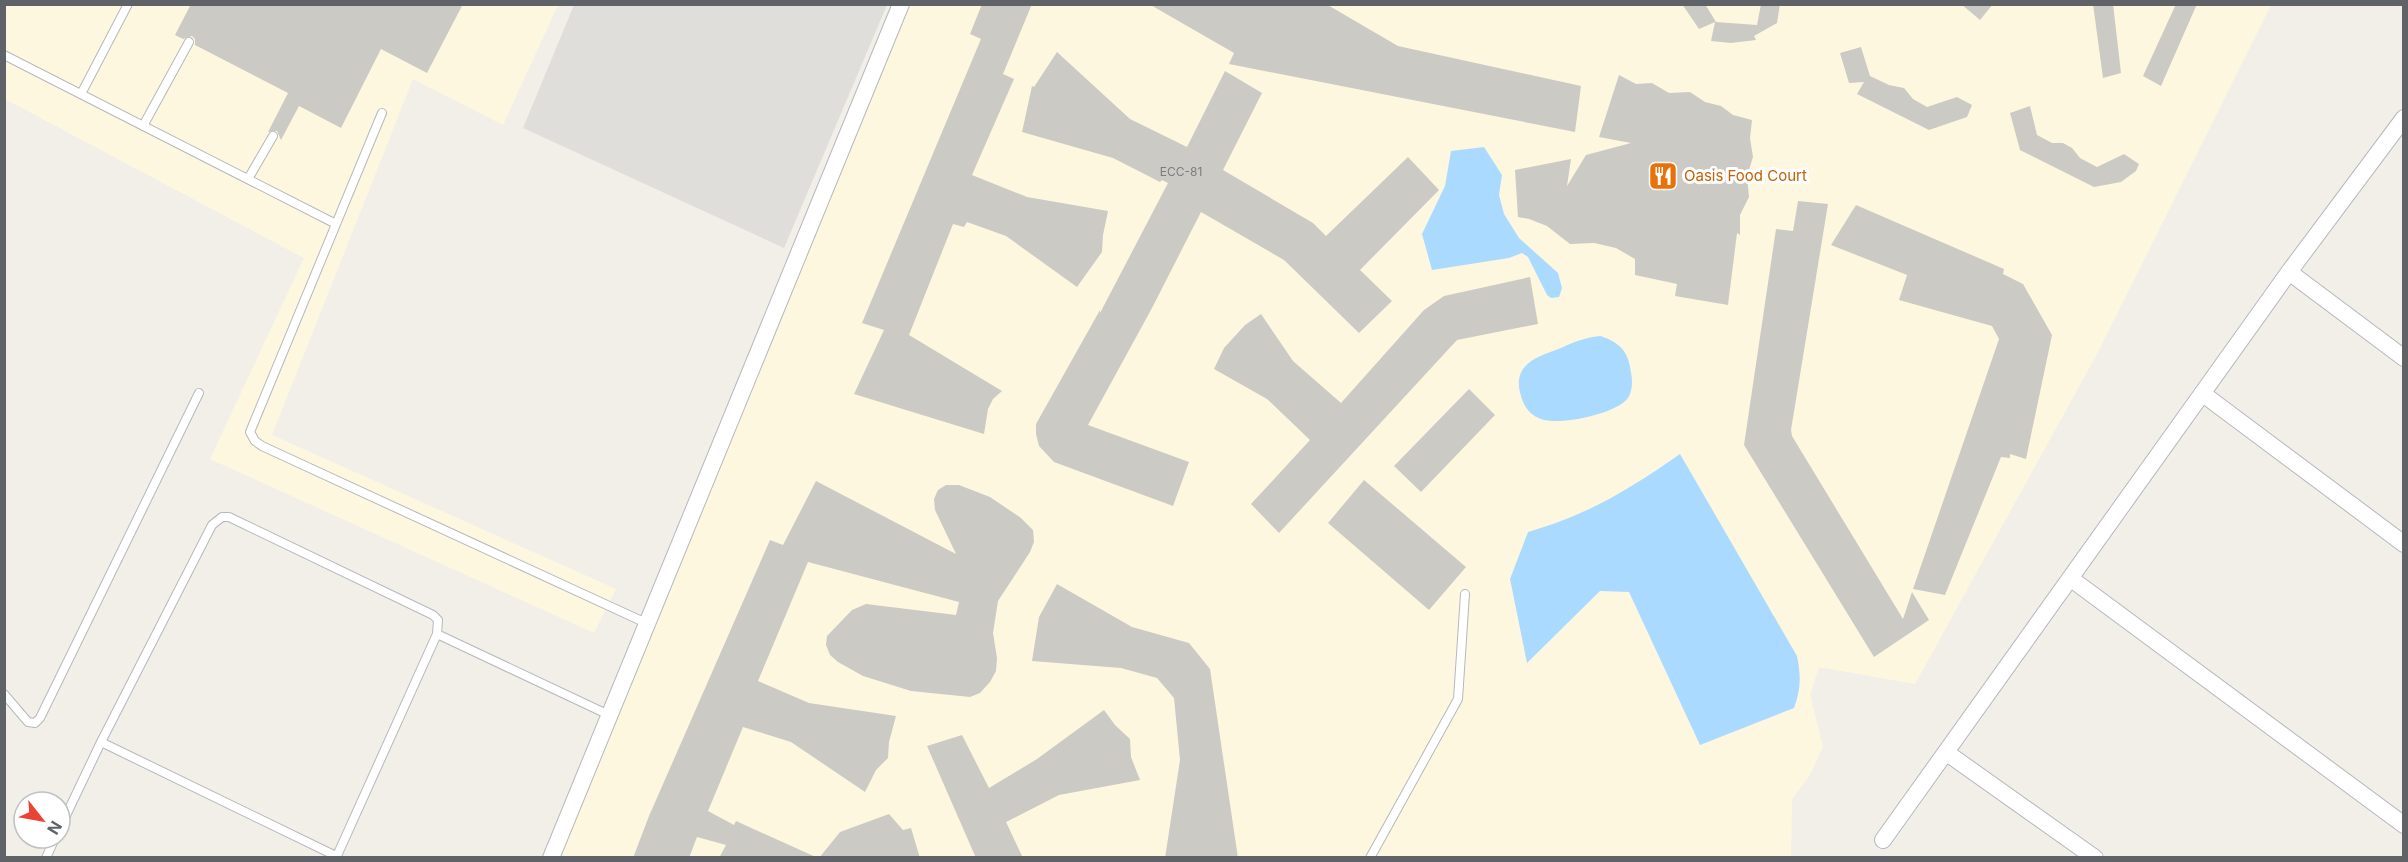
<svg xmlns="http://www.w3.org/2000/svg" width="2408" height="862" viewBox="0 0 2408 862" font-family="Inter,sans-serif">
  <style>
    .commercial { fill: #fef7e0 }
    .industrial { fill: #e0deda }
    .water { fill: #aadaff }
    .building { fill: #cccac5 }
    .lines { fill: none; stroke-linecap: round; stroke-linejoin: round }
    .lane-casing { stroke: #b5b8bc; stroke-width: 10 }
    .street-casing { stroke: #b5b8bc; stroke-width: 18 }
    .lane { stroke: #fff; stroke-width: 8 }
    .street { stroke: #fff; stroke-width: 16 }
    .labels { text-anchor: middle; stroke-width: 6; stroke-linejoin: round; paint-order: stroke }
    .number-label { font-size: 12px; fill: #7a7d7f }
    .food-label { font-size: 15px; fill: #c56008; stroke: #fff; text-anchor: start }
  </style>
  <rect width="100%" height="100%" fill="#f1efe8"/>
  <path class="commercial" d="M4,5H558L503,125L413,79L272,435L616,589L594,633L210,459L304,258L5,99Z
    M901,5H2271L2097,354L1915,684L1819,667L1810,695L1823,747L1810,775L1792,799L1791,857L557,858Z"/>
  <path class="industrial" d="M574,5H887L784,248L523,128Z"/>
  <path class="water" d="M1484,147L1502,175L1499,195L1504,214L1519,238L1558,273L1562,288L1559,297L1551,298L1547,295L1528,257L1522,253L1509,258L1432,270L1422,234L1445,186L1451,151Z
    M1601,336C1617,342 1627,349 1630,367C1632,377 1634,388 1628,398C1616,414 1560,426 1541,419C1530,415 1524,407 1521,396C1511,364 1537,357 1561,348C1574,342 1586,337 1601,336Z
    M1680,454L1797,656C1801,675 1801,690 1794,708L1700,745L1629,592L1600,591L1527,663L1510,579L1528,532C1590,514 1628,490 1680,454Z"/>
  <path class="building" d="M191,4H463L427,73L381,49L341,128L299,106L281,140L277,131L268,132L288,93L195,45V39L192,36L183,39L175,35Z
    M982,4H1032L1003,74L1014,79L972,175L1027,197L1108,211L1103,235L1102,252L1077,287L1006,236L967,222L964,227L953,224L909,335L1002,391L993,399L988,409L984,434L854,394L884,330L862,323L981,39L970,34Z
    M1149,4H1326L1398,46L1581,86L1575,132L1229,64L1234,53Z
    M1682,4H1705L1716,22L1757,25L1761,4H1780L1777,23L1754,36L1756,40L1731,43L1711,41L1715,22L1699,29Z
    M1961,4H1993L1980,20Z
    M2093,4H2113L2121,73L2103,78Z
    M2176,4H2197L2161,86L2143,76Z
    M1861,47L1870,76L1889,85L1904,88L1913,99L1927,107L1957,97L1972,105L1967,117L1929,130L1857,94L1864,82L1849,83L1840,53Z
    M1057,52L1130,119L1187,147L1225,71L1262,93L1223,170L1313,223L1326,236L1408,157L1439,190L1360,270L1392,301L1359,333L1284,260L1201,212L1152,308L1088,425L1189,462L1173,506L1054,462L1039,446L1036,434V424L1100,310V313L1168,183L1162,180L1160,182L1113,158L1022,132L1032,86L1034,87Z
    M1619,75L1636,84L1652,83L1669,93L1690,92L1705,102L1721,106L1733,115L1752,120L1750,138L1753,157L1747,176L1749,197L1740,215V235L1737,233L1728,305L1675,296L1677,284L1635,275V259L1616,248L1594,243L1570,244L1547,226L1529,219L1518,217L1515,170L1571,159L1567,186L1586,155L1631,143L1599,137Z
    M2030,106L2037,135L2052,143H2063L2072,148L2080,158L2097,167L2124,154L2139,164L2136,171L2121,182L2094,187L2020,150L2010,113Z
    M1798,201L1828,204L1791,430L1792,436L1903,619L1912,592L1929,620L1874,657L1744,445L1776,229L1793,231Z
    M1856,205L2004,269L2003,274L2023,284L2052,335L2026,459L2010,454V458L2001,457L1945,595L1913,589L1999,339L1992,326L1899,300L1907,275L1831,245Z
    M1530,277L1538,324L1457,340L1279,533L1251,504L1310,440L1267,399L1214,369L1224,348L1245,325L1261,314L1293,361L1341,403L1424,310L1444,296Z
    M1469,389L1495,415L1421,492L1394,466Z
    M1364,480L1466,567L1429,610L1328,523Z
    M816,481L956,554L935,510L934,499L938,490L946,485H959L990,497L1021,518L1033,530L1034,542L1030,552L998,601L993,633L997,658L996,671L990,682L980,693L970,697L911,691L863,676L838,662L830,655L826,645L827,636L852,610L866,604L956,615L959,602L808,562L758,681L809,703L896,716L889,742L888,758L876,770L865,792L791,742L743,727L708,811L734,825L736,821L818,858H719L726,845L697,837L689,858H633L649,816L770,540L783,545Z
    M1057,584L1132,627L1189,643L1210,669L1238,858H1165L1180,760L1174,698L1157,678L1121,668L1032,661L1039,617Z
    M1104,710L1115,725L1130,739L1131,757L1140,780L1059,795L1006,822L1023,858H976L927,746L962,735L989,788L1037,759Z
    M889,814L903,830L911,828L920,858H819L840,832Z"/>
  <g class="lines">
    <g class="lane-casing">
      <path id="lane" d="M4,55L336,224
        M81,94L128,4
        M382,113L250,432L255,441L262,446L646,623
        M143,126L189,42
        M248,179L273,136
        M437,634L609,715
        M4,694L28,722L35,723L40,718L199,393
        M101,742L212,525L222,517H229L433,615L438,620L437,634L336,858
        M60,828L101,742L336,856
        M46,858L55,838
        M1370,858L1458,699L1465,594"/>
    </g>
    <g class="street-casing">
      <path id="street" d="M2289,272L2404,358
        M2203,394L2404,544
        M2070,578L2404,825
        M1947,753L2095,858
        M1883,840L2289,272L2404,118
        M551,858L901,4"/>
    </g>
    <use href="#lane" class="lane"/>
    <use href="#street" class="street"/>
  </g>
  <defs>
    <g id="restaurant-square" transform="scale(1.5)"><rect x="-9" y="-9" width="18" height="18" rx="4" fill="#e8710a" stroke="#fff"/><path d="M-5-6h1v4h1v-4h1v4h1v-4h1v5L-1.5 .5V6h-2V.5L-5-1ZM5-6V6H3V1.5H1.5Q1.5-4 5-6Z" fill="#fff"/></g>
  </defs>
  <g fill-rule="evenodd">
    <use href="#restaurant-square" x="1663" y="176"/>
  </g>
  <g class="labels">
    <g class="number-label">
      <text x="1181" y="176">ECC-81</text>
    </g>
    <g class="food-label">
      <text x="1684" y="181">Oasis Food Court</text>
    </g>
  </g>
  <rect width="2408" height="862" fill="none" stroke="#5f6368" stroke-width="12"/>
  <g transform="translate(42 820) rotate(121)"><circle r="28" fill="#ffffff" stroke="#bfc1c3" stroke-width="1.5"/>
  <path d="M0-4.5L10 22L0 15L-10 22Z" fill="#ea4335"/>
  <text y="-9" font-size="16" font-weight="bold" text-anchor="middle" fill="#5f6368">N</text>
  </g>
</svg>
